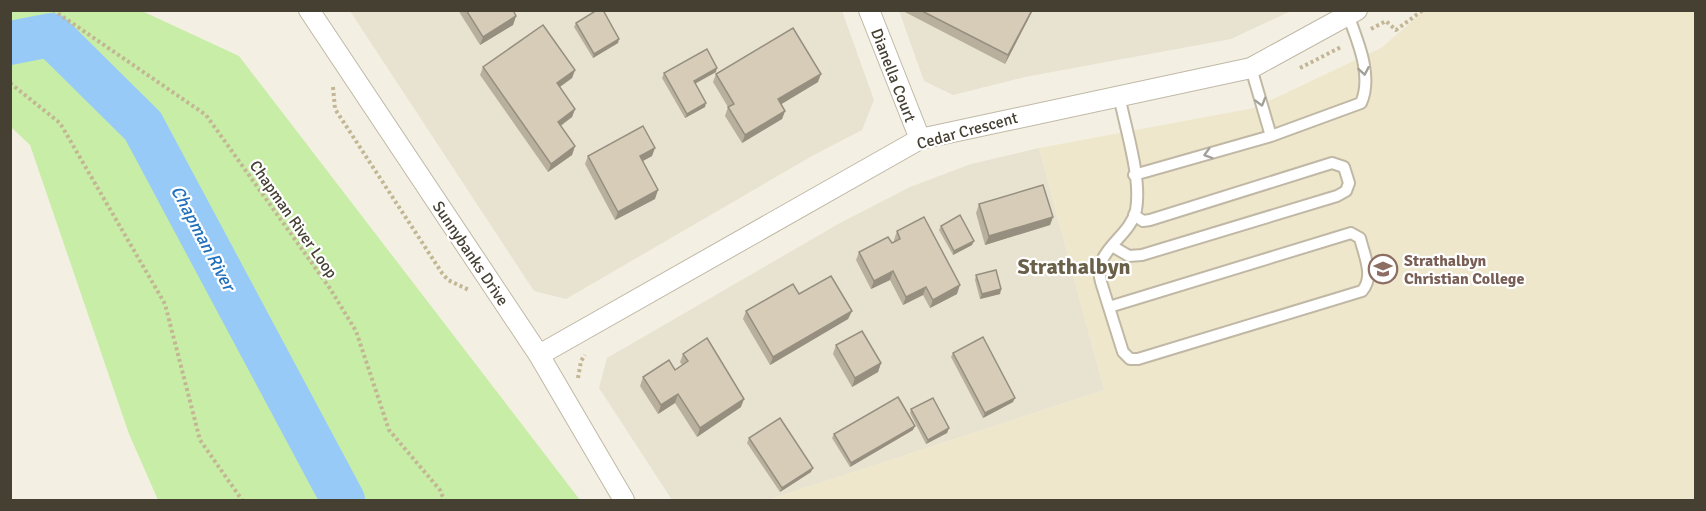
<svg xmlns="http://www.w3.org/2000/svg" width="1706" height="511" viewBox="0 0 1706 511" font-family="Signika,sans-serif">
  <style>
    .residential { fill: #e8e2d0 }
    .education { fill: #eee7cb }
    .green { fill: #c8eda7 }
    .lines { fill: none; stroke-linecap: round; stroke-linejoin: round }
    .river { stroke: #98caf7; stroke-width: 44 }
    .lane-casing { stroke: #c0b8a5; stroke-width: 14 }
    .street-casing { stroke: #c0b8a5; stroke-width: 22 }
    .path { stroke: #c3b694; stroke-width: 4; stroke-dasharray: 3 3; stroke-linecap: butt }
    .lane { stroke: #fff; stroke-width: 10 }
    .street { stroke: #fff; stroke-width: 20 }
    .wall { fill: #b8af9d }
    .shaded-wall { fill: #968f80 }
    .building { fill: #d6ccb7; stroke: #968f80; stroke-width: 1.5 }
    .oneway { stroke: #a2a099 }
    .labels { text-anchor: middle; stroke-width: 4.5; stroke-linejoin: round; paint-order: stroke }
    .street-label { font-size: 16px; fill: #464033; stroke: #fff }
    .education-label { font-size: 16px; font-weight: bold; fill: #785e54; stroke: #fff; text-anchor: start }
    .water-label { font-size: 18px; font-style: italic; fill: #2170bc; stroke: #fff }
    .district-label { font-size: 22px; font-weight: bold; fill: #6a5f49; stroke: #fff }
  </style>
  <rect width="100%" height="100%" fill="#f3f0e3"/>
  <path class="residential" d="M350,11H842L874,100L862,130L812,156L566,299L534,291Z
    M899,11H1291L1231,39L1025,77L953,95L924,81Z
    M1039,148L1104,390L768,500H672L599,388L607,358L840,223L910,187L971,164Z"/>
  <path class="education" d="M1424,11H1695V500H768L1104,390L1039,148L1254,108L1381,48Z"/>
  <path class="green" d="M10,11H142L239,56L580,500H158L129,434L30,145L11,127Z"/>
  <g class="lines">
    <path class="river" d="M10,43L51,35L143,126L343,500"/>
    <g class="lane-casing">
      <path id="lane" d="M1251,68L1271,136
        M1134,175L1271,136L1361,103C1373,76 1358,42 1348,15
        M1112,246L1129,256L1142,255L1337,196L1346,191L1349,183L1344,167L1332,163L1150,220L1143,221L1134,215
        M1109,307L1351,233L1360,238C1364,255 1375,277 1362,291L1138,359H1130L1123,352L1101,282C1092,250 1130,238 1136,210C1142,178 1125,127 1119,95"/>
    </g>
    <g class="street-casing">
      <path id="street" d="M309,10L539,355L624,500
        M869,10L920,139
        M539,355L920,139L1251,68L1357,10"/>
    </g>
    <path class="path" d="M53,10L206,115L329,287L356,331L389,430L440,490L444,500
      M1371,29L1386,21L1396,30L1423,10
      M1300,68L1341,47
      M10,83L60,123L165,304L200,440L242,500
      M333,87L335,109L442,273L448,280L469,290
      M578,378L581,361L585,355"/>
    <use href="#lane" class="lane"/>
    <use href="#street" class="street"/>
  </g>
  <path class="wall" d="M458,10H513L516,16L513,25L480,45Z
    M903,10H1033L1005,64L903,11Z
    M576,23L618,43L593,58L574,27Z
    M483,67L575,70L572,78L560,87L575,109L572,117L561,126L575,146L572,155L548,172L480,75Z
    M716,72L695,84L705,107L685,118L662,78L664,73Z
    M716,74L818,82L781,104L785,111L782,119L742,143L725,116L728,107L713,82Z
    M588,156H652L643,161L655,199L615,220L585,164Z
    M979,204L1053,217L1050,225L985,245L976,213Z
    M941,226L972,245L953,255L939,230Z
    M897,231L957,294L930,308L923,295L903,305L890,280L871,289L856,260L859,252L894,242V240Z
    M976,275L1001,289L1000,294L980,299L975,280Z
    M746,311H852L848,319L770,365L743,319Z
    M836,345L881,363L878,372L852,387L833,354Z
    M953,353L1013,402L983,418L951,357Z
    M683,354L741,407L697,437L675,403L658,414L640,386L643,377L675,370L682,365L680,362Z
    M911,409L949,428L947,433L926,444L910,413Z
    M913,430L850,467L832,438L834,434Z
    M749,438L811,472L780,492L747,443Z"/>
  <path class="shaded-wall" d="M1032,10H1033L1005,64L1008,55Z
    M516,16L513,25L480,45L483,37Z
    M619,39L618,43L593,58L594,54Z
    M717,68L716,72L692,85L694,81Z
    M575,70L572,78L554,91L557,83Z
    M821,74L818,82L775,108L778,99Z
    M706,103L705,107L685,118L687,114Z
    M575,109L572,117L554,130L558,122Z
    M785,111L782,119L742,143L745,135Z
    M575,146L572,155L548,172L551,164Z
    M655,148L652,156L637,164L640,156Z
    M658,190L655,199L615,220L618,212Z
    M1053,217L1050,225L985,245L989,236Z
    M974,241L972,245L953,255L954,251Z
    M893,271L890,280L871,289L874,281Z
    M960,285L957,294L930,308L933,300Z
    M926,287L923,295L903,305L906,297Z
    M1001,289L1000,294L980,299L982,294Z
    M852,311L848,319L770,365L773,357Z
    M881,363L878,372L852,387L855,378Z
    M678,394L675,403L658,414L661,405Z
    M1015,398L1013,402L983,418L985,413Z
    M744,399L741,407L697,437L700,428Z
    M915,426L913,430L850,467L851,463Z
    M949,428L947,433L926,444L928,440Z
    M813,468L811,472L780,492L782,488Z"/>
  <path class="building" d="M466,10H513L516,16L483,37Z
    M597,10H603L619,39L594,54L576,23Z
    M920,10H1032L1008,55Z
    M543,25L575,70L557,83L575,109L558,122L575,146L551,164L483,67Z
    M793,28L821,74L778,99L785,111L745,135L728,107L734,104L716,74Z
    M707,49L717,68L694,81L706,103L687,114L664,73Z
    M643,126L655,148L640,156L658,190L618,212L588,156Z
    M1043,185L1053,217L989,236L979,204Z
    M960,215L974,241L954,251L941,226Z
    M924,217L960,285L933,300L926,287L906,297L893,271L874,281L859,252L888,237L892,243L900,239L897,231Z
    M996,270L1001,289L982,294L976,275Z
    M831,276L852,311L773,357L746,311L793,284L799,294Z
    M862,331L881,363L855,378L836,345Z
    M983,337L1015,398L985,413L953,353Z
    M707,338L744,399L700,428L678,394L661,405L643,377L669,360L675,370L688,361L683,354Z
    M898,397L915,426L851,463L834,434Z
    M933,398L949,428L928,440L911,409Z
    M780,418L813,468L782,488L749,438Z"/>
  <defs><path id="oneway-chevron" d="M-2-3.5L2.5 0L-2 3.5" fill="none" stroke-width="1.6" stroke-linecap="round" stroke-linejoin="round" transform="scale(1.5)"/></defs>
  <g class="oneway">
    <use href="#oneway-chevron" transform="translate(1364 71) rotate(80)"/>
    <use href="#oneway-chevron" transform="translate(1261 102) rotate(74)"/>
    <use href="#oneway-chevron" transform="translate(1208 154) rotate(164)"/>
  </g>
  <defs>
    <g id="school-ring" transform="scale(1.5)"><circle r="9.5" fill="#fff" stroke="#8d6e63" stroke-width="1.5"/><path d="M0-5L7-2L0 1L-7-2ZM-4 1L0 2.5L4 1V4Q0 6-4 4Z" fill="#8d6e63"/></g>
  </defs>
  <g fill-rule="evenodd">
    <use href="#school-ring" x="1383" y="269"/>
  </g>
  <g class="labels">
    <g class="street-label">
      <text transform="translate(894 75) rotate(69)" y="6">Dianella Court</text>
      <text transform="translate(967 130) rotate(-15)" y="6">Cedar Crescent</text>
      <text transform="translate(294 219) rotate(55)" y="6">Chapman River Loop</text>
      <text transform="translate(471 253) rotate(56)" y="6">Sunnybanks Drive</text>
    </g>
    <g class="education-label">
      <text x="1404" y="266">Strathalbyn<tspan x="1404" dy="18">Christian College</tspan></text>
    </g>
    <g class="water-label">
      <text transform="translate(203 238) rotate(62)" y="6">Chapman River</text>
    </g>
    <g class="district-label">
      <text x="1074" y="274">Strathalbyn</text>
    </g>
  </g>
  <rect width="1706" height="511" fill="none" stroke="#464033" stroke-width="24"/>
</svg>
